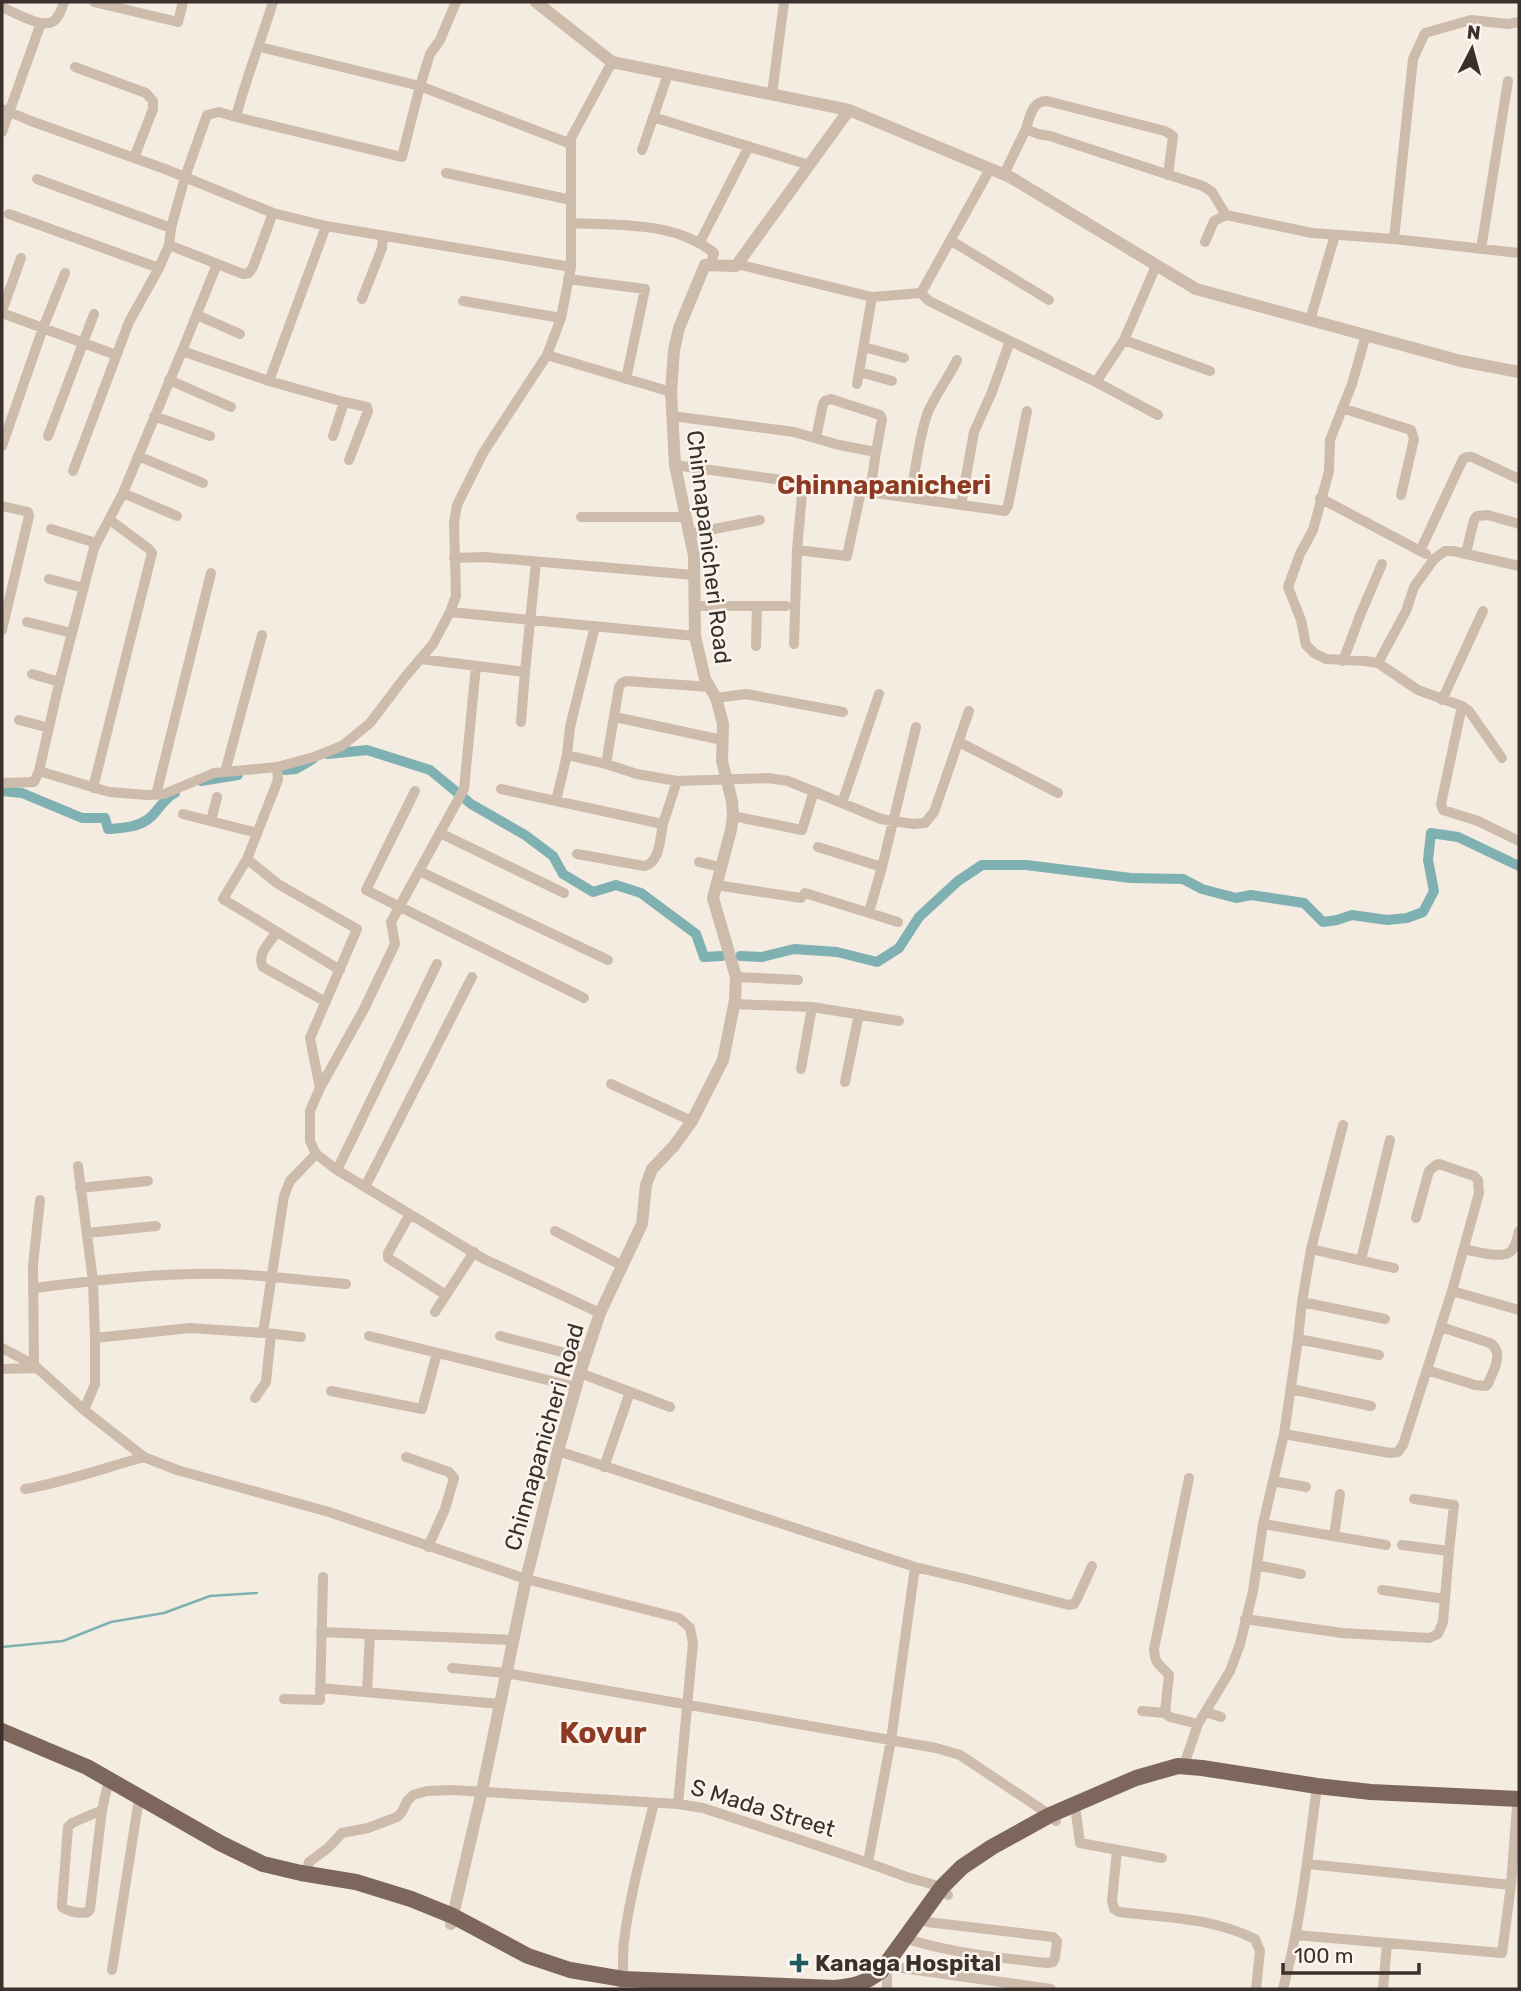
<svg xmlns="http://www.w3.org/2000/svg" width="1521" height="1991" viewBox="0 0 1521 1991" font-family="Rubik,sans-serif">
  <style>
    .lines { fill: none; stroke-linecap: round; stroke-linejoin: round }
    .stream { stroke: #7fb0b2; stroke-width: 2.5 }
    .canal { stroke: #7fb0b2; stroke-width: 10 }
    .minor { stroke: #cdbbac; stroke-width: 10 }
    .tertiary { stroke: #cdbbac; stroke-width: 12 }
    .primary { stroke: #7d675c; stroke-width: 16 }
    .poi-dot { fill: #1f5a5e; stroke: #fbf5ee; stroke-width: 2.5 }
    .labels { text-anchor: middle; stroke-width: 5; stroke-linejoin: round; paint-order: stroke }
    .street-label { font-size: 23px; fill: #3b302b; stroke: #fbf5ee }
    .poi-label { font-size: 23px; font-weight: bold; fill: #3b302b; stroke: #fbf5ee; text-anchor: start }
    .quarter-label { font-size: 26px; font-weight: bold; fill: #8c3b22; stroke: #fbf5ee }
    .district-label { font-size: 30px; font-weight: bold; fill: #8c3b22; stroke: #fbf5ee }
  </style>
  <rect width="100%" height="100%" fill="#f4ebe1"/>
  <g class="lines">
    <path class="stream" d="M2,1647L63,1641L111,1622L164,1613L210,1596L257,1593"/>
    <path class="canal" d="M328,754L367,750L430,770L471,804L525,835L553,856L563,874L593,892L616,885L641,893L696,934L704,957L722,956
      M285,770L296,769L313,759
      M201,781L238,775
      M2,791L22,793L82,818H105L108,829C121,828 135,828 147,820C158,813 162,799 175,793
      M740,956L762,957L794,949L837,952L877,962L899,948L919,917L958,881L982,865H1026L1131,878L1183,879L1202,889L1236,898L1251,895L1304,903L1323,922L1337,920L1352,915L1387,920L1407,918L1423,912L1434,891L1428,860L1431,833L1458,837L1519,866"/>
    <path class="minor" d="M94,2L178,22L183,2
      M273,2C261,41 246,78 236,117L402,157L420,86L571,144
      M2,7C13,12 41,28 52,22C59,18 62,8 64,2
      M260,47L420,86L430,54L440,40L456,2
      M75,67L146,93L153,101V109L134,158
      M772,94L784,2
      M2,109L31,121L165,169L273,213
      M653,117L809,165
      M1026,129C1030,116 1032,101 1047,101L1165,131L1173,136L1168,175
      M2,132L41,23
      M642,150L668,74
      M990,169L921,293L929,301L1010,341
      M446,173L571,200
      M1004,174L1026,129L1038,134L1050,136L1203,186L1212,192L1226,215
      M37,179L171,228L169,245
      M9,214L159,268L169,245L243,274L249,273L253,267L273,213L326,226
      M571,223C620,226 674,221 714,253L710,265
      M171,228L185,177L207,115L219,112L236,117
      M1394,239L1413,59L1425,33L1471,20L1508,24L1519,22
      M950,240L1049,300
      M700,242L749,146
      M1205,242L1214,221L1226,215L1312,233L1394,239L1519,253
      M1481,249L1508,81
      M737,264L872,297L921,293
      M568,279L645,289L626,379
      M362,299L382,248L383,236
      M463,301L561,318
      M2,311L21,258
      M2,313L116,355
      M197,315L240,334
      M1310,320L1335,235
      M1366,335L1352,384L1330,440L1329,471L1313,530L1300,554L1288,587L1301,620L1306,645L1314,653L1326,659L1365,661L1378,663L1418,690L1462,706L1469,711L1502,758
      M1124,340L1210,371
      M864,347L904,358
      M182,351L217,264
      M547,355L671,392
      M860,372L892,381
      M169,380L231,407
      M269,381L344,402L333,436
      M1096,382L1124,340L1156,266
      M857,384L872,297
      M344,402L367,407L368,411L349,460
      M1342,408L1411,430L1414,439L1401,495
      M154,416L210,436
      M672,416L794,432L839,445L876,452L870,492
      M48,436L94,314
      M816,438L823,404L825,401L831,399L880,415L882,419L876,452
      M2,446L43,328L65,273
      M138,456L203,483
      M675,465L803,483L797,550L794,644
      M73,471L129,322L159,268
      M803,483L1005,511L1008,506L1027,411
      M123,493L177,516
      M910,498C916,470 918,439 928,412C935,395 949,377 957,360
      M1320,498L1426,554
      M961,505L974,432L992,392L1010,341L1096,382L1158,415
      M2,506L28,512L29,516L2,630
      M581,517H686
      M51,529L96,543
      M689,534L760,520
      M797,550L847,556L861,491
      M1420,551L1463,459L1467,457H1472L1519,479
      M1466,553L1474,520L1477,516L1488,515L1519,524
      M454,558L484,557L694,575
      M49,579L84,588
      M695,606H786
      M450,612L695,636
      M27,622L72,633
      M756,646L757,606
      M421,659L525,672L536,562
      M1343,661L1361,613L1382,564
      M1378,663L1406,611L1414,587L1434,559L1445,551H1453L1519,566
      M32,674L60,682
      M716,698L746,694L843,712
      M1442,700L1483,611
      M1462,706L1441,804L1443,810L1478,821L1519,841
      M615,717L722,740
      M19,720L49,728
      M521,722L525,672
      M959,742L1058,793
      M567,755L606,764L637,774L677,781L768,778L788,781L881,819L913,824L925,823L934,812L969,711
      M606,764L619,687L622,683L626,681L710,687
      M39,771L109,792L147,795L164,794L214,773L277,767
      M225,772L262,635
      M2,783L34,782L39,771L60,679L94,548L123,493L182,351L269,381L326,226L571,267
      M93,788L152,553L149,549L110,520
      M501,789L663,824L677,781
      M415,791L366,890L584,998
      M156,795L211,573
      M556,801L567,755L570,727L595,626
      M842,803L879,694
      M183,814L257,833
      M733,816L802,830L814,791
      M211,821L217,797
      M440,833L564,893
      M818,847L882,867
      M577,854L644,866C660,863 660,838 663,824
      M247,859L223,899L340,970
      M699,862L720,867
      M419,871L608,960
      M716,885L801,898
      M805,893L898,922
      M869,912L882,867L916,727
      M277,932C270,942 256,955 263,967L326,1002
      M736,977L798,980
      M734,1004L812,1007L899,1021
      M801,1069L812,1007
      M845,1082L859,1014
      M611,1084L692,1121
      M320,1088L364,1009L395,944L391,922L464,789L476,666
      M78,1166L93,1281L95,1338V1384L84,1410
      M337,1170L437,964
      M365,1187L472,977
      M80,1188L148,1181
      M410,1214L388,1253V1258L446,1295
      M1416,1218L1429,1171L1436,1165L1439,1164L1474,1176L1478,1180L1479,1193L1452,1291L1519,1310
      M555,1231L623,1266
      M87,1233L156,1226
      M1311,1249L1343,1125
      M1464,1249C1474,1251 1502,1259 1510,1252C1516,1248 1517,1238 1519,1231
      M1361,1260L1390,1140
      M35,1288C99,1280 164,1272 228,1274C267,1275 307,1281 346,1284
      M1302,1302L1385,1319
      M435,1312L474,1252
      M600,1313L484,1259L337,1170L316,1154L310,1141V1111L320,1088L310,1038L357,929L278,884L247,859L278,780L277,767L314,757L342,746L370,723L405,677L433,644L450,612L456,596L454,523L457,505L483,453L547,355L561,318L571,267V138L612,62
      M266,1333L301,1337
      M369,1336L576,1387
      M500,1336L585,1358
      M95,1338L190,1328L263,1333L284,1196L290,1181L316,1154
      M1298,1339L1379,1355
      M2,1348L34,1365L84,1410L144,1457L177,1470L329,1512L526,1579L679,1618L690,1628L693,1643L678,1804
      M34,1365L33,1265L40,1200
      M2,1369L36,1368
      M1427,1370L1475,1385L1486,1386L1488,1384C1493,1371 1505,1353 1490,1343L1441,1327
      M580,1373L670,1407
      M1291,1389L1371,1406
      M331,1391L422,1409L437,1353
      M255,1398L266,1382L271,1334
      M1284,1434L1390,1453L1398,1452L1403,1445L1452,1291
      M558,1451L915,1567L891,1740L868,1862
      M406,1457L449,1472L454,1478L445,1509L428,1547
      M604,1467L630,1392
      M1189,1478L1154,1649C1155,1666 1160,1664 1169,1675L1165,1713L1170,1717L1198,1724
      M1273,1481L1306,1487
      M25,1489C65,1482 104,1468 144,1457
      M1414,1499L1454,1505L1449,1551
      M1263,1524L1386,1545
      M1334,1536L1340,1494
      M1257,1565L1301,1574
      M915,1567L966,1579L1069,1605L1074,1604L1077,1599L1092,1566
      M1382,1590L1445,1599
      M1245,1619L1342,1633L1429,1638L1438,1634L1443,1622L1449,1551L1402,1545
      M321,1632L513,1640
      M452,1668L506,1673L936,1748L960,1755L1050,1815L1056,1821
      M320,1688L500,1704
      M367,1692L370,1634
      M284,1699L320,1700L323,1577
      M1142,1711L1165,1713
      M1206,1712L1221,1717
      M1184,1765L1198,1724L1230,1671L1240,1644L1253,1591L1263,1524L1284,1434L1298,1339L1302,1302L1311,1249L1394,1268
      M102,1810L72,1823L68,1827L62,1903V1907C70,1912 79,1914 88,1912L90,1909L102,1810L107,1788
      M1076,1813L1080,1843L1162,1858
      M1117,1851L1112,1900L1114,1909L1119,1912C1168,1918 1209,1917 1255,1939L1260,1951L1256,1989
      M1308,1864L1511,1885
      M306,1874L309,1862L328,1848L342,1833L368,1828L397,1817L402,1812L407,1801L413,1795L427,1791L452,1790L678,1804L703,1808C770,1830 838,1851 904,1876C919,1882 938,1882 948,1895
      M1296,1935L1502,1953L1511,1885L1517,1807
      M914,1941C958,1954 1002,1958 1047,1963L1053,1962L1055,1958L1057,1941L1053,1937L927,1922
      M895,1967L1051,1989
      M112,1970L138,1805
      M622,1989C624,1973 622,1957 624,1941C630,1894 643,1848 654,1803
      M887,1989V1976
      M1283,1989C1301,1922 1308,1855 1317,1786
      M1383,1989L1387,1944"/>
    <path class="tertiary" d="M536,2L612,62L849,110L1010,177L1196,289L1461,361L1519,372
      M451,1924L482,1791L526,1579L558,1451L580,1373L600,1313L642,1224L646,1185L652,1169L674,1146L692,1121L723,1060L735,1000L736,977L713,898L731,830L733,816L732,801L722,761L723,724L716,698L705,679L695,636L694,556L675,465L671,392L674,350L679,328L705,265L736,266L849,110"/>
    <path class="primary" d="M2,1731L87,1767L220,1843L263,1864L301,1873L356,1882L411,1899L453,1916L528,1956L570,1970L623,1979L834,1988C855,1986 864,1984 881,1971L942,1887L962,1867L992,1847L1050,1815L1136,1778L1178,1766L1202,1768L1317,1786L1371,1792L1519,1799"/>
  </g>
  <path class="poi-dot" d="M795.5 1952.5h7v7h7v7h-7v7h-7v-7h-7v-7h7z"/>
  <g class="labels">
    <g class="street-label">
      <text transform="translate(709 547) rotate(83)" y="8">Chinnapanicheri Road</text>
      <text transform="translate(544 1437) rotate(-74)" y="8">Chinnapanicheri Road</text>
      <text transform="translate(763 1808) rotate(17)" y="8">S Mada Street</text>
    </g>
    <g class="poi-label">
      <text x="815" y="1971">Kanaga Hospital</text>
    </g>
    <g class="quarter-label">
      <text x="884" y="494">Chinnapanicheri</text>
    </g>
    <g class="district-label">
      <text x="603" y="1743">Kovur</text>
    </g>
  </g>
  <rect width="1521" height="1991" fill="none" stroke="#3b302b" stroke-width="7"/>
  <g transform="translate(1472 49) rotate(6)" stroke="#fbf5ee" stroke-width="5" paint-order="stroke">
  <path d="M0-5L12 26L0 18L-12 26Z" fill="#3b302b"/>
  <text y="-10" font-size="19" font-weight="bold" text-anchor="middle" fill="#3b302b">N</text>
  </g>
  <path d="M1283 1963v10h136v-10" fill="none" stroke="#3b302b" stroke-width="3.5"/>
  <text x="1294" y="1963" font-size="21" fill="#3b302b" stroke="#fbf5ee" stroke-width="5" paint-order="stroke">100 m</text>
</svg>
